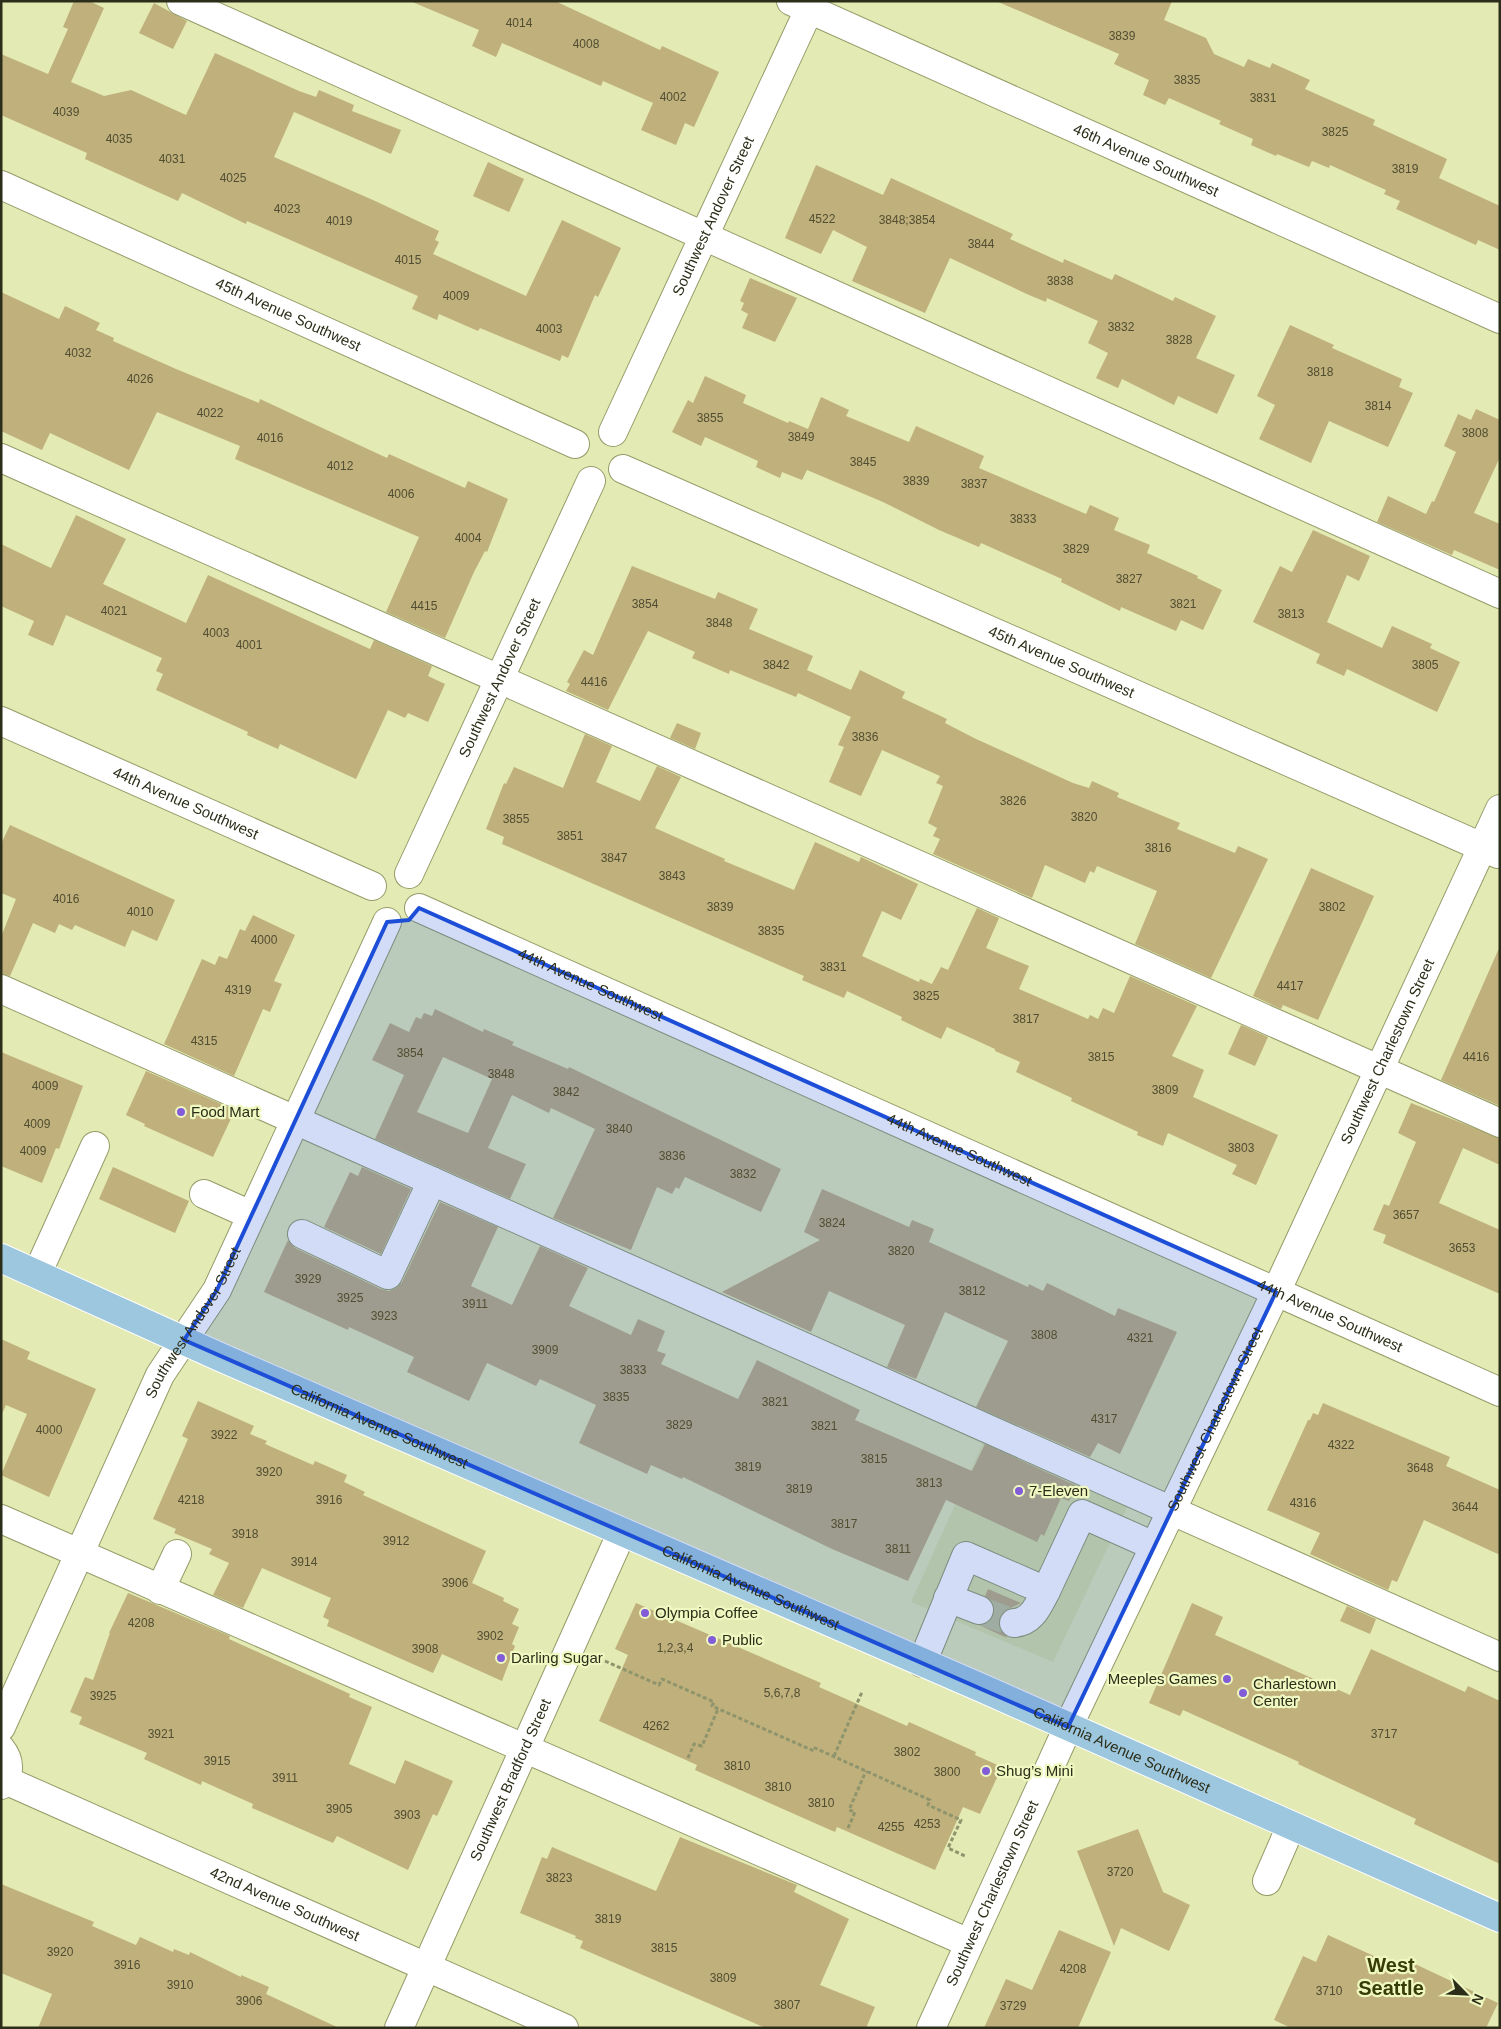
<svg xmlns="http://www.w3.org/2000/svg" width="1501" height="2029" viewBox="0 0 1501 2029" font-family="Helvetica,sans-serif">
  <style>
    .built { fill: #d9e1a3 }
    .building { fill: #bfb07c; fill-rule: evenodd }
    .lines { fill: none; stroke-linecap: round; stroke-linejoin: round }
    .minor-tunnel { stroke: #bec495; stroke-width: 28; stroke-dasharray: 28 14; stroke-linecap: butt }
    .minor-casing { stroke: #969c69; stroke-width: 30 }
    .major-casing { stroke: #fff; stroke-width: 30 }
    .path { stroke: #8f946d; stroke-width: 3; stroke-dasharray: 4 2.5; stroke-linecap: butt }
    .minor { stroke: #fff; stroke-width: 28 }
    .major { stroke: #9dc7de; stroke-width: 28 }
    .marked { fill: #1d4ed8; fill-opacity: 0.2; stroke: #1d4ed8; stroke-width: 4; stroke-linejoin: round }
    .poi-dot { fill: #825dd7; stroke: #f0f8c1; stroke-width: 2 }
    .labels { text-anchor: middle; stroke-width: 4.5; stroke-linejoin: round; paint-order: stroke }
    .number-label { font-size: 12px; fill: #514e32 }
    .street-label { font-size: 15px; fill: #2c2e19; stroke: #f0f8c1 }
    .poi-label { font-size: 15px; fill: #2c2e19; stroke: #f0f8c1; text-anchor: start }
    .district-label { font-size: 20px; font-weight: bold; fill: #373b06; stroke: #f0f8c1 }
  </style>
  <rect width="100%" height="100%" fill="#e3eab4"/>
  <path class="built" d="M987,1434L1132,1497L1053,1662L911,1602Z"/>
  <path class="building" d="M74,1H89L104,8L71,82L104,96L131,90L186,115L215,53L299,91L316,97L319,90L354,105L352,111L401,130L391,154L294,112L274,157L373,200L439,231L435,240L439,242L433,254L526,296L562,220L621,248L598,297L595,295L568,358L562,355L560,361L480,328L478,331L439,314L437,320L412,309L418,296L247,221L246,224L182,193L178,201L85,159L87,153L1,115V54L48,74L68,29L63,27Z
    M410,1H555L660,50L662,46L719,72L694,127L685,123L676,145L641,130L653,103L603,81L601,86L502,43L496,57L472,46L479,30Z
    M996,1H1172L1164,20L1206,38L1214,54L1244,67L1248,59L1270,68L1272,63L1310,80L1305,89L1375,120L1373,125L1447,159L1439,178L1500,206V250L1478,240L1476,245L1396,209L1400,201L1384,194L1386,190L1330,165L1329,168L1312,161L1309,167L1277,154L1276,156L1251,145L1253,139L1219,124L1221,121L1169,98L1165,105L1143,95L1149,80L1114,64L1119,54Z
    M154,3L187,21L173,49L139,33Z
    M488,162L524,179L509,212L473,196Z
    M816,165L883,195L891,178L1013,234L1010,239L1063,263L1064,259L1112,280L1115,274L1173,301L1175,297L1216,316L1196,358L1235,375L1217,414L1178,396L1174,405L1122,379L1118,388L1096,378L1108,353L1088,343L1098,321L1047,298L1046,302L1029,295L950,258L925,313L852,281L867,247L833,230L821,254L785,238Z
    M750,278L797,298L775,342L742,328L748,314L741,310L744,303L740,301Z
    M1,292L59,319L65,306L100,323L96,330L114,338L113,341L176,369L259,403L260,399L387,458L389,454L465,488L468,481L508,499L487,552L485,551L474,572L445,638L386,612L419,537L235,459L240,446L157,412L129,470L50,433L42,450L1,431Z
    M1290,325L1334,345L1332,348L1402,379L1399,387L1413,393L1388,447L1329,421L1311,463L1259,439L1275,405L1257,396Z
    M705,376L746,395L743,403L788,423L789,421L808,429L821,397L849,410L846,416L909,442L916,426L984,456L979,468L1086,514L1090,505L1119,518L1114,530L1150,545L1147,553L1198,576L1197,578L1222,590L1203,630L1181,620L1176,631L1121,607L1120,611L1061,582L1062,579L981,543L979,547L939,530L883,502L807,470L802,480L782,472L780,478L756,467L758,461L705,437L701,446L672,432L688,400L693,403Z
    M1476,409L1500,420V457L1474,513L1500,524V570L1454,550L1452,555L1377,522L1388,496L1426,514L1432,501L1434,502L1456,452L1444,446L1458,414L1471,420Z
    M76,515L126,539L103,584L186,623L208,575L370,649L374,640L432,666L428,676L445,684L428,722L408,713L405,718L388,710L356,779L280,744L278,749L247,735L248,732L156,690L163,674L156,671L162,658L66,615L53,646L28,635L34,621L1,606V544L51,568Z
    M1313,530L1370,556L1359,581L1347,575L1327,622L1382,648L1392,626L1432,644L1430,648L1460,662L1437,712L1347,669L1344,676L1316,663L1320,654L1253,622L1280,566L1292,572Z
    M632,566L715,599L718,592L758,609L749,629L813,656L807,670L851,690L860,670L905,692L902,698L947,719L945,723L974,738L1073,783L1089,788L1092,781L1119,793L1117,797L1180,823L1177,829L1235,853L1238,846L1268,859L1211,978L1135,944L1157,891L1097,866L1094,873L1090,871L1085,883L1045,865L1032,898L933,854L940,839L933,836L937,828L928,823L943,786L936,783L940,776L882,750L861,796L829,782L844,747L838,745L851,717L798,693L796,697L730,670L729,674L692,658L695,652L648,631L608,710L566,691L570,684L567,682L584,650L593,655Z
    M677,723L701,733L695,749L670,738Z
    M585,734L612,746L596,782L640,801L657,766L681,777L655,828L725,859L724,861L794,890L815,842L859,862L861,857L918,884L901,920L882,911L862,956L919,982L920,979L932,984L941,967L948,970L977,908L999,918L986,948L1029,966L1019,989L1088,1019L1090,1015L1098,1019L1103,1008L1114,1013L1130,976L1197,1006L1172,1056L1204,1070L1193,1097L1278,1135L1256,1185L1232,1174L1237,1165L1168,1133L1163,1146L1137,1135L1138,1132L1071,1101L1072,1098L1016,1072L1020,1062L995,1051V1049L947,1027L941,1039L901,1020L902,1017L847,991L844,998L802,980L804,976L502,844L504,837L486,829L504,783L506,784L514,767L563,788Z
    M10,825L175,900L157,941L132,930L125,947L75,925L72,930L59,924L55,933L33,923L10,976L1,974V937L16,899L1,893V844Z
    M1311,868L1374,896L1318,1020L1283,1005L1281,1009L1253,996Z
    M253,915L295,935L274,981L282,984L270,1012L263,1009L234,1076L164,1044L202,959L215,965L219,956L227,959L240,929L245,931Z
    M1500,946V1106L1441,1080Z
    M435,1009L483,1032L484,1029L514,1042L512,1045L568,1069L569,1067L781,1169L761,1212L685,1177L679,1189L676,1187L672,1194L657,1187L631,1250L553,1218L595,1129L551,1108L549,1113L512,1095L488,1148L526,1164L510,1199L375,1139L404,1075L372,1060L390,1023L409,1032L416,1017L421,1019L424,1013L432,1016ZM443,1057L492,1079L468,1133L417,1112Z
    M1241,1025L1268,1037L1255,1066L1228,1054Z
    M1,1052L83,1086L59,1149L56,1148L42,1183L1,1166Z
    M146,1071L235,1110L213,1157L144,1126L145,1124L126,1115Z
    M1411,1103L1500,1138V1165L1463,1148L1439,1203L1500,1230V1294L1383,1243L1386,1235L1373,1230L1384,1204L1389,1206L1416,1142L1398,1133Z
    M113,1167L189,1201L175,1233L99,1199Z
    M362,1167L411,1189L381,1254L324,1227L350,1172L358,1176Z
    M822,1189L909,1227L912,1220L934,1229L929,1242L1028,1287L1029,1284L1043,1291L1047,1283L1115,1316L1118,1308L1177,1332L1120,1454L1098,1443L1090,1457L976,1407L1008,1341L945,1312L916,1379L887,1367L905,1325L829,1291L811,1332L722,1292L820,1240L804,1232Z
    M440,1202L498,1227L471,1286L512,1305L540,1246L588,1268L569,1306L631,1335L638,1319L665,1331L657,1351L666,1354L661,1364L738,1399L757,1360L860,1410L855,1420L972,1471L985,1444L1077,1486L1069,1501L1061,1498L1044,1536L1041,1534L1037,1542L946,1500L908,1581L832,1549L683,1477L682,1479L651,1465L647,1474L579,1443L596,1405L540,1379L536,1386L487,1363L469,1401L407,1372L414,1357L349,1327L348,1330L264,1292L288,1240L295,1248L381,1289L389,1291L396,1288L402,1282Z
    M1,1339L30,1352L27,1359L96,1389L49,1497L1,1475L27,1414L6,1405L1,1416Z
    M198,1401L254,1426L250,1434L267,1441L265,1444L313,1465L315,1461L347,1475L344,1482L365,1492L363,1495L486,1551L472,1583L504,1598L503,1601L519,1609L512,1624L519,1627L512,1644L515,1646L502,1681L442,1654L433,1673L327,1626L329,1620L323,1617L331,1598L262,1568L243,1608L213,1595L229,1563L209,1554L212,1549L174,1533L176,1529L153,1519L188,1439L182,1436Z
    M1323,1403L1450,1457L1446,1466L1500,1490V1555L1424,1520L1397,1582L1392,1580L1388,1590L1310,1554L1320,1533L1267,1510L1308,1420H1310L1313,1413L1318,1415Z
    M988,1589L1021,1603L1004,1611L1000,1617L999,1626L1007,1638L979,1625L988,1622L994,1615V1608L991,1601L985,1596Z
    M128,1593L230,1636L229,1639L350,1694L349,1697L372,1707L349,1764L395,1784L405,1760L453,1781L437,1816L433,1814L408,1870L337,1836L333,1843L252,1808L253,1804L202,1781L201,1785L144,1759L147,1753L79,1724L82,1717L70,1712L85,1677L93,1680L110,1633H109Z
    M636,1603L821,1683L819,1687L907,1726L909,1722L976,1752L975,1755L1002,1767L980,1814L963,1807L935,1870L837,1827L835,1832L695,1770L697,1765L599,1721L628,1655L615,1649Z
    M1192,1603L1223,1617L1215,1635L1350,1695L1371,1649L1465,1692L1468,1686L1500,1701V1864L1414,1824L1416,1819L1298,1764L1299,1762L1183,1710L1180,1716L1149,1703Z
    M1347,1606L1376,1619L1370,1634L1340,1621Z
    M1138,1829L1163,1892L1190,1905L1169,1951L1121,1928L1114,1946L1077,1851Z
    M680,1837L797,1885L794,1892L849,1919L820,1985L875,2007L866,2028H766L580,1948L583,1941L575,1938L576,1936L520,1913L542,1857L547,1859L552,1847L656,1891Z
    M1,1884L94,1922L92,1926L136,1945L140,1937L173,1952L174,1949L189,1955L190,1952L241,1977V1975L269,1987L266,1994L339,2028H38L52,1994L1,1973Z
    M1059,1930L1111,1952L1078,2028H984L1006,1979L1032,1990Z
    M1328,1935L1411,1973L1415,1964L1498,2003L1486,2028H1291L1274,2020L1303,1956L1316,1962Z"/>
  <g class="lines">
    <path class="minor-tunnel" d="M979,1610L1014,1623"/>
    <g class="minor-casing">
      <g id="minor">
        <path d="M181,1L1500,594"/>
        <path id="s1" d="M791,1L1500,319"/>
        <path id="s2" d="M1,185L575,444"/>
        <path id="s3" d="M613,432L813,1"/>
        <path d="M1,458L1500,1123"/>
        <path id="s4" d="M623,469L1498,854"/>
        <path id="s5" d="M1,721L372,886"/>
        <path id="s6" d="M409,874L591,481"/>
        <path id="s7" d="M419,908L1500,1392"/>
        <path d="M1,989L1500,1657"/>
        <path d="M204,1194L251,1215"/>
        <path d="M302,1234L388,1275L432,1181"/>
        <path d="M37,1274L95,1146"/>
        <path d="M1,1519L969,1943"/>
        <path d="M160,1590L177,1554"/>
        <path d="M948,1598L979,1610"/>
        <path d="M1014,1623C1032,1622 1038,1606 1046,1591"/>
        <path d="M922,1663L966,1556L1046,1591L1082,1514L1154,1546"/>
        <path id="s8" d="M1,1727L160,1375L217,1290L387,922"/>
        <path d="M1,1749C10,1760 11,1774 1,1785"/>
        <path id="s9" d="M5,1780L564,2028"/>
        <path d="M1267,1881L1291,1826"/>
        <path id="s10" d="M399,2028L622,1532"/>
        <path id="s11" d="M931,2028L1068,1727L1276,1292L1500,809"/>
      </g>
    </g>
    <g class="major-casing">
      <g id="major">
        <path id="s12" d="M1,1258L220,1357L984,1689L1500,1918"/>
      </g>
    </g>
    <path class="path" d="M605,1661L659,1685L662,1679L714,1702L712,1706L814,1751L815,1748L930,1800L928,1805L961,1820L948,1848L967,1857
      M834,1756L862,1692
      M688,1758L694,1744L702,1746L718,1709
      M848,1828L855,1812L849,1810L866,1771"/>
    <use href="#minor" class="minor"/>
    <use href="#major" class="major"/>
  </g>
  <path class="marked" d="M419,908L1276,1292L1068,1727L184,1340L217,1290L387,922L409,920Z"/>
  <g class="poi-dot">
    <circle cx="181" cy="1112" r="5"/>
    <circle cx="1019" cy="1491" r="5"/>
    <circle cx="645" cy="1613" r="5"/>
    <circle cx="712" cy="1640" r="5"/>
    <circle cx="501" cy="1658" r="5"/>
    <circle cx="1227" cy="1679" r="5"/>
    <circle cx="1243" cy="1693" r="5"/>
    <circle cx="986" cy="1771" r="5"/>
  </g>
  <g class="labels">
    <g class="number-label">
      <text x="519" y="27">4014</text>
      <text x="1122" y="40">3839</text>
      <text x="586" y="48">4008</text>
      <text x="1187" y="84">3835</text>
      <text x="673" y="101">4002</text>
      <text x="1263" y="102">3831</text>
      <text x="66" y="116">4039</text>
      <text x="1335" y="136">3825</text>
      <text x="119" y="143">4035</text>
      <text x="172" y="163">4031</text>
      <text x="1405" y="173">3819</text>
      <text x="233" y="182">4025</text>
      <text x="287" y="213">4023</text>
      <text x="822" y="223">4522</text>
      <text x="907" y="224">3848;3854</text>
      <text x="339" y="225">4019</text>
      <text x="981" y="248">3844</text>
      <text x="408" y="264">4015</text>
      <text x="1060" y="285">3838</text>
      <text x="456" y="300">4009</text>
      <text x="1121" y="331">3832</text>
      <text x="549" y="333">4003</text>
      <text x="1179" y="344">3828</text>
      <text x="78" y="357">4032</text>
      <text x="1320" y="376">3818</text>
      <text x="140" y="383">4026</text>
      <text x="1378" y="410">3814</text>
      <text x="210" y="417">4022</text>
      <text x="710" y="422">3855</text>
      <text x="1475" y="437">3808</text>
      <text x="801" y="441">3849</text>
      <text x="270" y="442">4016</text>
      <text x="863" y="466">3845</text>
      <text x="340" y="470">4012</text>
      <text x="916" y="485">3839</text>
      <text x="974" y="488">3837</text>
      <text x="401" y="498">4006</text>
      <text x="1023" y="523">3833</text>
      <text x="468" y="542">4004</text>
      <text x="1076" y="553">3829</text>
      <text x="1129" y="583">3827</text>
      <text x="645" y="608">3854</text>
      <text x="1183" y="608">3821</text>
      <text x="424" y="610">4415</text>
      <text x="114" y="615">4021</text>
      <text x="1291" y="618">3813</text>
      <text x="719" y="627">3848</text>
      <text x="216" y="637">4003</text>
      <text x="249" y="649">4001</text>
      <text x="776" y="669">3842</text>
      <text x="1425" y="669">3805</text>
      <text x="594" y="686">4416</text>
      <text x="865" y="741">3836</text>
      <text x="1013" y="805">3826</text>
      <text x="1084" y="821">3820</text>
      <text x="516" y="823">3855</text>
      <text x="570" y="840">3851</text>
      <text x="1158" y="852">3816</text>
      <text x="614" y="862">3847</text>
      <text x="672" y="880">3843</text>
      <text x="66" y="903">4016</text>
      <text x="720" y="911">3839</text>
      <text x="1332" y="911">3802</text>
      <text x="140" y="916">4010</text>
      <text x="771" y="935">3835</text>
      <text x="264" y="944">4000</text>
      <text x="833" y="971">3831</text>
      <text x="1290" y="990">4417</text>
      <text x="238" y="994">4319</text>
      <text x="926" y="1000">3825</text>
      <text x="1026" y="1023">3817</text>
      <text x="204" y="1045">4315</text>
      <text x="410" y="1057">3854</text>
      <text x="1101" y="1061">3815</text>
      <text x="1476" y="1061">4416</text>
      <text x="501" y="1078">3848</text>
      <text x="45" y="1090">4009</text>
      <text x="1165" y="1094">3809</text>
      <text x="566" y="1096">3842</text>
      <text x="37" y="1128">4009</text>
      <text x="619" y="1133">3840</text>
      <text x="1241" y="1152">3803</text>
      <text x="33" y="1155">4009</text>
      <text x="672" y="1160">3836</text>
      <text x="743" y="1178">3832</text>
      <text x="1406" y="1219">3657</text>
      <text x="832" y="1227">3824</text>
      <text x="1462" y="1252">3653</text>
      <text x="901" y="1255">3820</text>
      <text x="308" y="1283">3929</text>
      <text x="972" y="1295">3812</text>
      <text x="350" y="1302">3925</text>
      <text x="475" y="1308">3911</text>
      <text x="384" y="1320">3923</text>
      <text x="1044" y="1339">3808</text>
      <text x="1140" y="1342">4321</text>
      <text x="545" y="1354">3909</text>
      <text x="633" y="1374">3833</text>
      <text x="616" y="1401">3835</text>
      <text x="775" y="1406">3821</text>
      <text x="1104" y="1423">4317</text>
      <text x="679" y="1429">3829</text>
      <text x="824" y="1430">3821</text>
      <text x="49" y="1434">4000</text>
      <text x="224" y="1439">3922</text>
      <text x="1341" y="1449">4322</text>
      <text x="874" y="1463">3815</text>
      <text x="748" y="1471">3819</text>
      <text x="1420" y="1472">3648</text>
      <text x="269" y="1476">3920</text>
      <text x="929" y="1487">3813</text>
      <text x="799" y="1493">3819</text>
      <text x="191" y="1504">4218</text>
      <text x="329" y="1504">3916</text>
      <text x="1303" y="1507">4316</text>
      <text x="1465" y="1511">3644</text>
      <text x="844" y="1528">3817</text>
      <text x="245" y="1538">3918</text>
      <text x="396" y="1545">3912</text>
      <text x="898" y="1553">3811</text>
      <text x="304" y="1566">3914</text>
      <text x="455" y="1587">3906</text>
      <text x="141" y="1627">4208</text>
      <text x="490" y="1640">3902</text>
      <text x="675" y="1652">1,2,3,4</text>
      <text x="425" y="1653">3908</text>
      <text x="782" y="1697">5,6,7,8</text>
      <text x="103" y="1700">3925</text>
      <text x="656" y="1730">4262</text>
      <text x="161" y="1738">3921</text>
      <text x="1384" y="1738">3717</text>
      <text x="907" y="1756">3802</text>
      <text x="217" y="1765">3915</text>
      <text x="737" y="1770">3810</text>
      <text x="947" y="1776">3800</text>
      <text x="285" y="1782">3911</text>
      <text x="778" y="1791">3810</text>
      <text x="821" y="1807">3810</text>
      <text x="339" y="1813">3905</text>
      <text x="407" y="1819">3903</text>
      <text x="927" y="1828">4253</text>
      <text x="891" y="1831">4255</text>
      <text x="1120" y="1876">3720</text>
      <text x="559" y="1882">3823</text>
      <text x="608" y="1923">3819</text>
      <text x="664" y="1952">3815</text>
      <text x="60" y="1956">3920</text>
      <text x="127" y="1969">3916</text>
      <text x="1073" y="1973">4208</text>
      <text x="723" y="1982">3809</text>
      <text x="180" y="1989">3910</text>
      <text x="1329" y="1995">3710</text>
      <text x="249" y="2005">3906</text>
      <text x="787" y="2009">3807</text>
      <text x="1013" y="2010">3729</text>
    </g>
    <g class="street-label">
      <text dy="5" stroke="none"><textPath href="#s1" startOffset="389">46th Avenue Southwest</textPath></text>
      <text dy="5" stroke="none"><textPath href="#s3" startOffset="238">Southwest Andover Street</textPath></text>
      <text dy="5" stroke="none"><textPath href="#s2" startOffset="315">45th Avenue Southwest</textPath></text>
      <text dy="5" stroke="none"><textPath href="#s4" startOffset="479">45th Avenue Southwest</textPath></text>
      <text dy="5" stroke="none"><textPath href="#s6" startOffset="216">Southwest Andover Street</textPath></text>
      <text dy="5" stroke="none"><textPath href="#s5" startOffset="202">44th Avenue Southwest</textPath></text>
      <text dy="5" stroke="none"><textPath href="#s7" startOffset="188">44th Avenue Southwest</textPath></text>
      <text dy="5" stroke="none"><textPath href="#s11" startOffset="1078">Southwest Charlestown Street</textPath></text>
      <text dy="5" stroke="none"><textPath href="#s7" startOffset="592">44th Avenue Southwest</textPath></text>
      <text dy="5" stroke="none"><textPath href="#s7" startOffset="998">44th Avenue Southwest</textPath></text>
      <text dy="5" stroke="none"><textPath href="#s8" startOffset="448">Southwest Andover Street</textPath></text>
      <text dy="5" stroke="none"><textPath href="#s11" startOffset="672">Southwest Charlestown Street</textPath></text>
      <text dy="5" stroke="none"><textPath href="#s12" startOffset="414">California Avenue Southwest</textPath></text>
      <text dy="5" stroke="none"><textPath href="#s12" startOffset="819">California Avenue Southwest</textPath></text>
      <text dy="5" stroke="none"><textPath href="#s12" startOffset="1224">California Avenue Southwest</textPath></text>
      <text dy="5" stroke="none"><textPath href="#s10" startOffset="272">Southwest Bradford Street</textPath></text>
      <text dy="5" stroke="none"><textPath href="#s11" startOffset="148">Southwest Charlestown Street</textPath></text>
      <text dy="5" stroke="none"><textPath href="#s9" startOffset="306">42nd Avenue Southwest</textPath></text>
    </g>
    <g class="poi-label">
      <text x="191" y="1117">Food Mart</text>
      <text x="1029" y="1496">7-Eleven</text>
      <text x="655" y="1618">Olympia Coffee</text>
      <text x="722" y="1645">Public</text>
      <text x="511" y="1663">Darling Sugar</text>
      <text x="1217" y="1684" text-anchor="end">Meeples Games</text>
      <text x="1253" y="1689">Charlestown<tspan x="1253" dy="17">Center</tspan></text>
      <text x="996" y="1776">Shug’s Mini</text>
    </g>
    <g class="district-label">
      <text x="1391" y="1972">West<tspan x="1391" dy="23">Seattle</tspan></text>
    </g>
  </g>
  <rect width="1501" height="2029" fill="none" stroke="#2c2e19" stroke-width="5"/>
  <g transform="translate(1466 1994) rotate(114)" stroke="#f0f8c1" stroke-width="4" paint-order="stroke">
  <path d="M0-4L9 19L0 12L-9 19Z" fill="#2c2e19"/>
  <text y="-8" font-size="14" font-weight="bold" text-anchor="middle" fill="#2c2e19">N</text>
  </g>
</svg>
